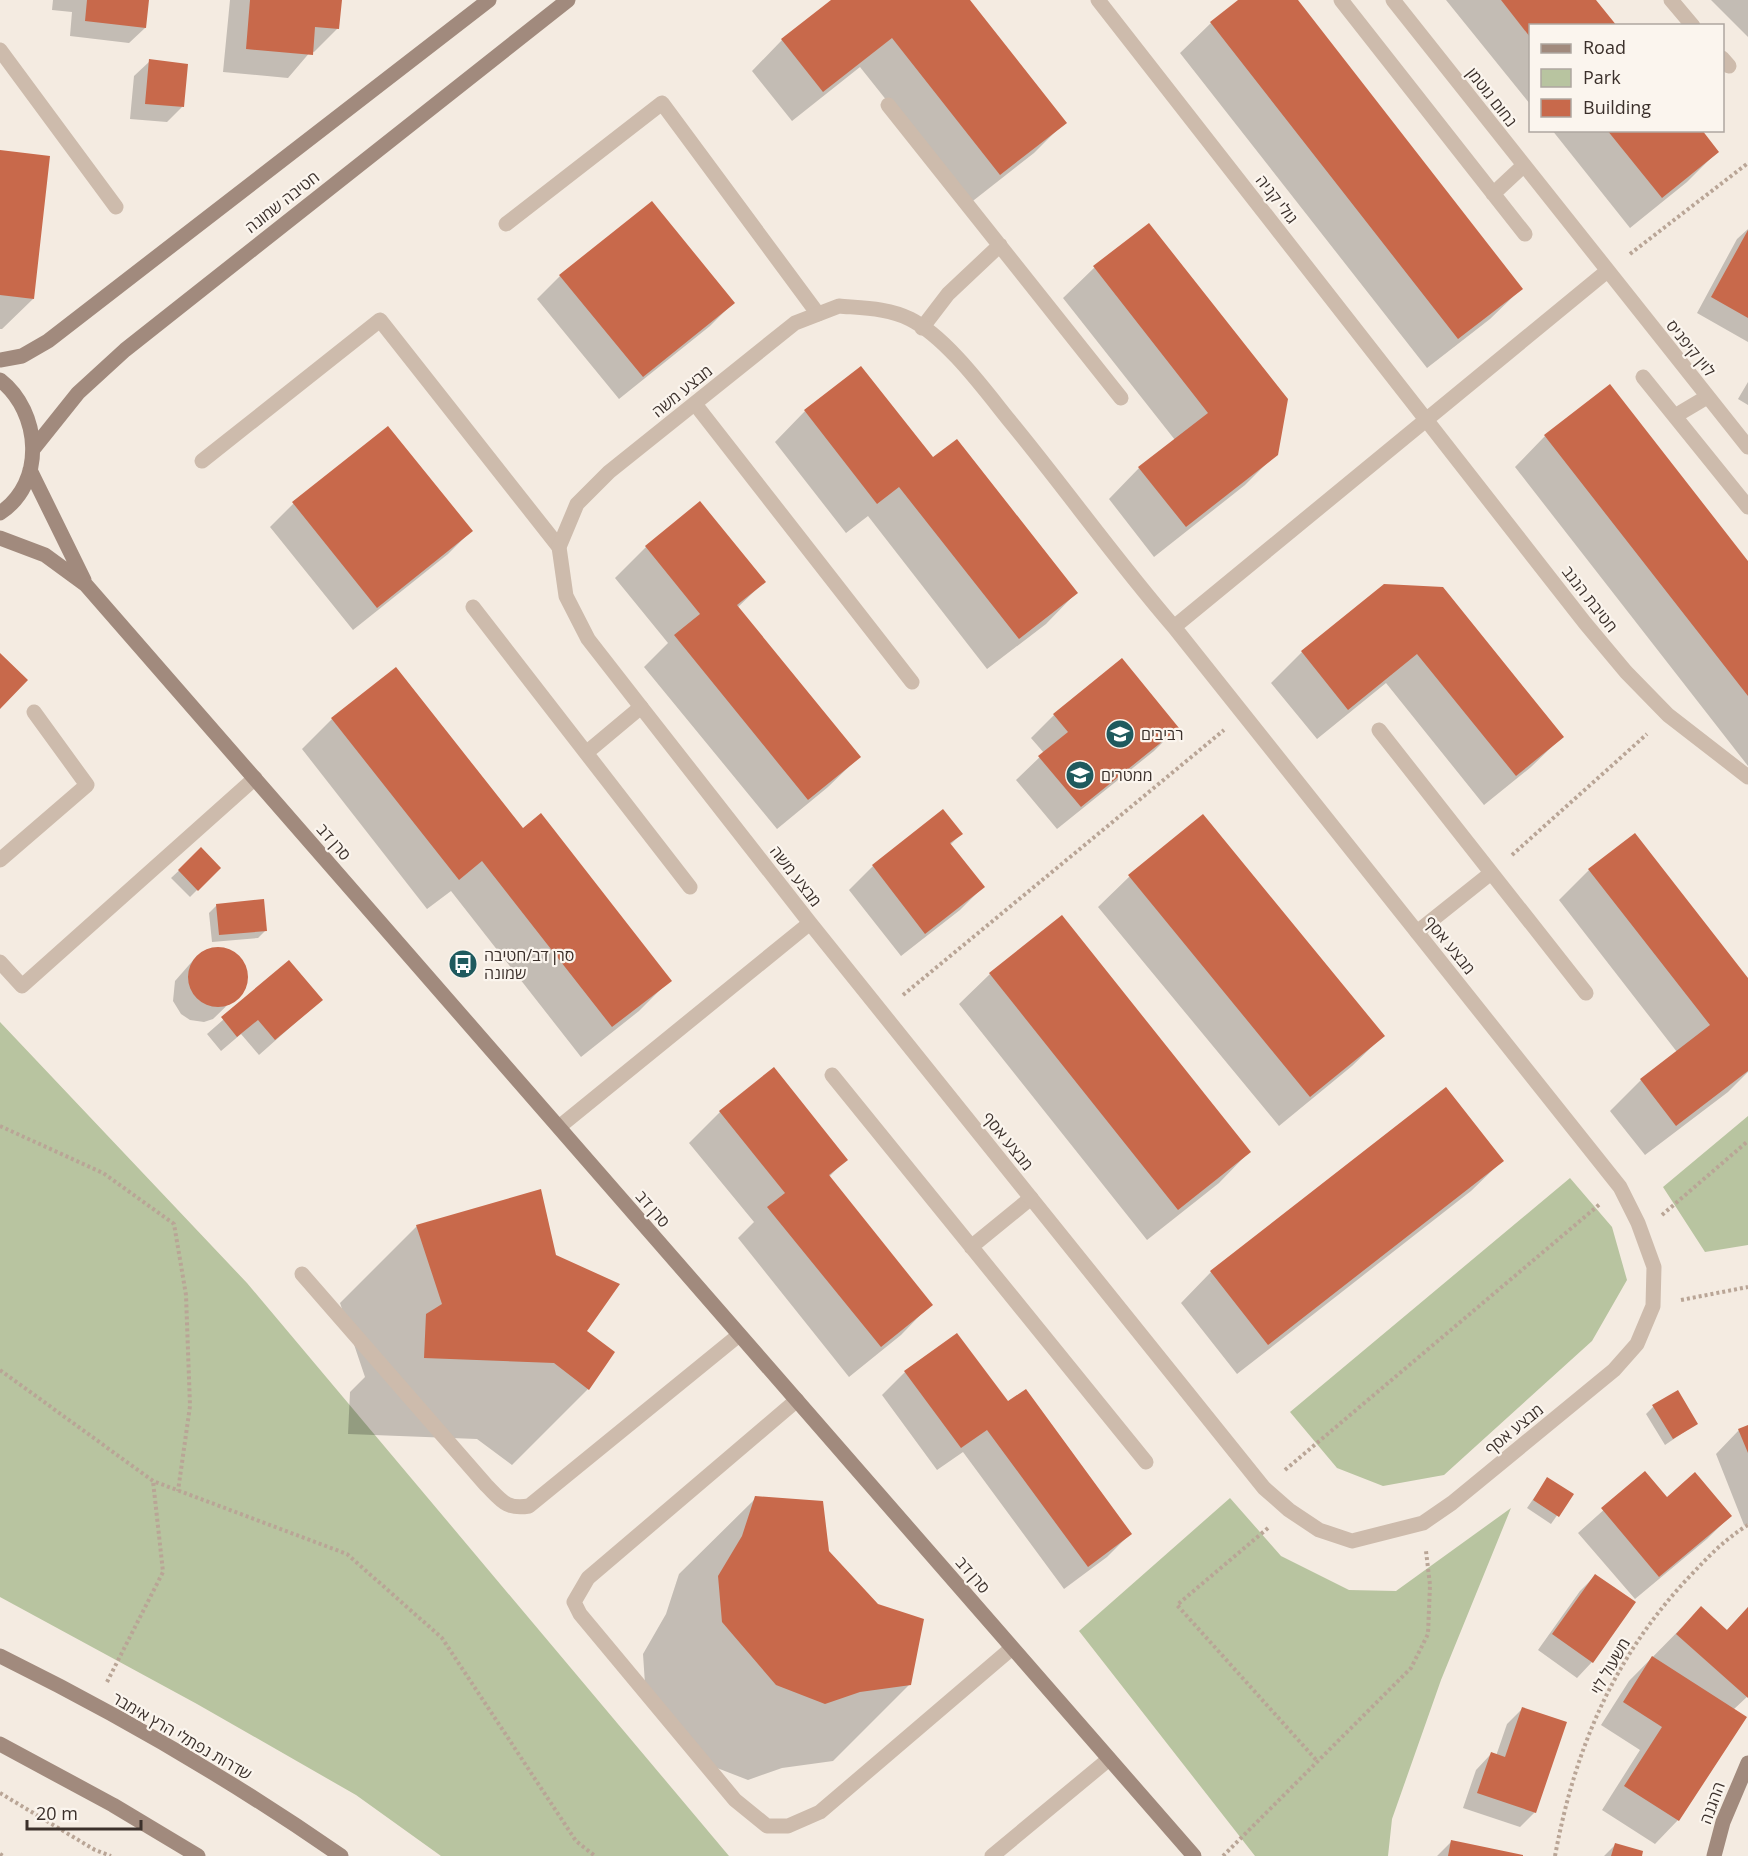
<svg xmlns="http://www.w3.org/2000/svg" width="1748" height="1856" viewBox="0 0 1748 1856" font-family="'Open Sans','Noto Sans Hebrew',sans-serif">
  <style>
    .green { fill: #b8c4a0 }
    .shadow { fill: #0003 }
    .building { fill: #c8694b }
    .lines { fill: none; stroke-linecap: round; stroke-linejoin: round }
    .path { stroke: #b9a596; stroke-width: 4; stroke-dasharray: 3 3; stroke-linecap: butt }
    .lane { stroke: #cdbbac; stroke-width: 15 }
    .street { stroke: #cdbbac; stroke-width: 15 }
    .secondary { stroke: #a18a7d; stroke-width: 15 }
    .labels { text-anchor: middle; stroke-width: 4.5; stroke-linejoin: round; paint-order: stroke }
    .street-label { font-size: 16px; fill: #3b302b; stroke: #fbf5ee }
    .poi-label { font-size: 16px; fill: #3b302b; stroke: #fbf5ee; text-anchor: start }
  </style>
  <rect width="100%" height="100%" fill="#f4ebe1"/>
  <path class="green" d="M0,1022L247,1283L729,1856H441L356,1795L197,1704L0,1597Z
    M1748,1116V1245L1705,1252L1663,1187Z
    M1570,1178L1612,1227L1627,1280L1592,1341L1444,1475L1383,1486L1337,1468L1290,1412Z
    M1230,1498L1281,1556L1349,1590L1396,1591L1511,1508L1441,1680L1392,1819L1388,1856H1255L1079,1631Z"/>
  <path class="shadow" d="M53,0H148L145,28L129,43L70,36L72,12L52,10Z
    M230,0H340L338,28L314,52L311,51L288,78L223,72Z
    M834,0H968L1065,122L1034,153L969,204L860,67L792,121L752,71L782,40Z
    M1241,0H1296L1521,289L1490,319L1427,368L1180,53L1211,23Z
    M1446,0H1594L1530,26V104Z
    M1711,0H1748V37Z
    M150,61L182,107L167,122L130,119L134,76Z
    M1552,130H1700L1717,152L1687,182L1630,228Z
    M0,152L33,299L2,329H0Z
    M1148,225L1276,454L1245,485L1154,557L1109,499L1139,468L1175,440L1063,298L1094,268Z
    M1748,229V342L1697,313L1737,239Z
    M560,276L733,303L710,326L619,399L537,299Z
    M1748,382V405L1738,399Z
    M805,411L933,459L1076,593L1046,624L987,669L868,516L846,533L775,442Z
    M388,428L471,531L448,554L353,630L270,527L293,504Z
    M1545,436L1748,563V766L1515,467Z
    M700,503L764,582L737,608L859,757L828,787L777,829L644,667L668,643L615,578L646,547Z
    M1385,585L1562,737L1531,767L1484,805L1386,683L1317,739L1271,683L1302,652Z
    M1122,660L1177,728L1154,751L1057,829L1016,780L1044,753L1031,738L1054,715Z
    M332,719L670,980L639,1011L581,1057L451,891L427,909L302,749Z
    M943,812L961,834L950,845L983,887L960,910L901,956L849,890L873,866Z
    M1203,817L1383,1036L1352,1066L1279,1126L1098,907L1129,877Z
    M201,850L219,868L190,897L171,878Z
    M1589,870L1748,980V1072L1728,1092L1645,1155L1610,1111L1641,1080L1677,1052L1559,900Z
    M217,905L265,931L258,938L212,942L209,913Z
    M210,949L230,951L244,965L247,979L244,989L213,1019L204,1022L190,1020L181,1014L173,1001L175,981L196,957Z
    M289,962L321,1000L259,1055L241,1034L221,1051L207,1034Z
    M990,974L1249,1152L1219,1183L1147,1240L959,1004Z
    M774,1069L846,1159L829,1177L931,1304L901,1335L849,1377L738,1238L754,1222L689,1143L720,1112Z
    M1502,1161L1471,1191L1237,1374L1181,1303L1211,1272Z
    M417,1226L555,1256L588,1389L512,1465L477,1439L348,1434L350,1392L365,1377L340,1303Z
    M905,1372L1007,1404L1130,1534L1107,1557L1064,1589L963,1452L937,1470L882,1395Z
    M1653,1407L1696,1424L1665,1445L1646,1414Z
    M1748,1427V1524L1744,1525L1716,1454L1739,1430Z
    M1645,1473L1667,1499L1730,1516L1707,1539L1635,1599L1578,1533Z
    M1547,1479L1572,1494L1551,1524L1527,1508Z
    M756,1498L828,1552L910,1684L833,1761L782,1768L748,1780L699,1761L646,1699L643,1654L666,1614L679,1574Z
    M1595,1576L1634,1603L1592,1662L1577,1678L1538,1650L1580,1591Z
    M1748,1607V1696L1733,1710L1678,1820L1655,1844L1602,1810L1640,1750L1601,1725L1629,1681L1701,1608L1726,1631Z
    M1522,1709L1535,1812L1520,1827L1463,1808L1476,1770L1491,1754L1496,1756L1507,1724Z
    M1451,1842L1521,1856H1437Z
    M1615,1845L1640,1856H1604Z"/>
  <path class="building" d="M87,0H149L146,28L85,21Z
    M250,0H342L339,29L315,27L313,55L246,49Z
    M831,0H970L1067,123L1000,175L892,38L823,92L781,39Z
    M1238,0H1298L1523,289L1458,339L1210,22Z
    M1501,0H1596L1617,26H1530V37Z
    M149,59L188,64L184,107L145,104Z
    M1607,130H1702L1719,152L1662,198Z
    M0,150L50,156L34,299L0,295Z
    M652,201L735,303L643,377L559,275Z
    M1149,223L1288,399L1278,455L1186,527L1138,467L1208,413L1093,266Z
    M1748,230V318L1711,297Z
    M861,366L933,457L957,439L1078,593L1019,639L899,487L877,504L804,410Z
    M1610,384L1748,561V696L1544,435Z
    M388,426L473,531L377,608L292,502Z
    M700,501L766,582L737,605L861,757L808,800L674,635L700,614L645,546Z
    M1384,584L1443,587L1564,737L1516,776L1417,654L1348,710L1301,651Z
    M0,653L28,680L0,709Z
    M1122,658L1179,728L1081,807L1038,756L1068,732L1053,714Z
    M396,667L523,828L541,813L672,981L612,1027L482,861L459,880L331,718Z
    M943,809L963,834L950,843L985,887L925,934L872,865Z
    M1203,814L1385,1036L1310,1097L1128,875Z
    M1635,833L1748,978V1071L1676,1126L1640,1079L1710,1025L1588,869Z
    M201,847L221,868L198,891L178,870Z
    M264,899L267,931L219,935L216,904Z
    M1062,915L1251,1152L1178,1210L989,973Z
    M188 977a30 30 0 1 1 60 0a30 30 0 1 1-60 0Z
    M289,960L323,1000L275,1040L258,1020L237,1037L221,1017Z
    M774,1067L848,1160L829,1175L933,1305L881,1347L767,1207L785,1193L719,1111Z
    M1446,1087L1504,1161L1268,1345L1210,1271Z
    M541,1189L556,1255L620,1284L587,1331L615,1352L589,1390L554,1363L424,1358L426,1314L442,1304L416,1225Z
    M957,1333L1008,1401L1026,1389L1132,1534L1088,1567L987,1430L961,1448L904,1371Z
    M1678,1390L1698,1424L1673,1439L1652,1405Z
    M1748,1425V1453L1738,1429Z
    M1645,1471L1667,1497L1695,1472L1732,1516L1659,1577L1601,1508Z
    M1547,1477L1574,1494L1559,1517L1533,1500Z
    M755,1496L823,1501L829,1551L878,1604L924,1619L911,1685L860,1692L825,1704L776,1685L722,1622L718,1576L742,1536Z
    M1595,1574L1636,1602L1593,1663L1552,1634Z
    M1701,1606L1727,1630L1748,1607V1698L1676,1634Z
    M1652,1656L1747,1717L1679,1821L1624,1786L1662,1727L1623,1702Z
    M1522,1707L1567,1722L1536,1813L1477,1793L1491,1752L1505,1757Z
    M1451,1840L1523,1855V1856H1448Z
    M1615,1843L1643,1851L1642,1856H1611Z"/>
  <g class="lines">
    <path class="path" d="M1630,254L1748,163
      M1512,855L1647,734
      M903,995L1224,730
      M0,1126L103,1173L174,1224L186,1295L190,1406L178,1491
      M1662,1215L1748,1141
      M1681,1300L1748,1287
      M0,1370L153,1481L347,1554L442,1638L576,1841L595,1856
      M1285,1470L1600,1204
      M1268,1528L1177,1605L1318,1762
      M107,1682L163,1572L153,1481
      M0,1793L95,1850L111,1856
      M0,1854L3,1856
      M1223,1856L1411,1668L1428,1634L1430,1585L1426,1551
      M1555,1856C1575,1748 1614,1656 1690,1576C1709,1556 1725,1539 1748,1525"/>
    <path class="lane" d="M1341,0L1525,234
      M1671,0L1693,26
      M0,50L116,207
      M1722,58L1729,66
      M888,105L1121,398
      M1493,194L1523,166
      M506,224L662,103L818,314
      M922,328L948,294L1000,245
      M1643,377L1748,507
      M695,404L912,682
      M1675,416L1707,397
      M202,461L380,320L559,547
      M473,607L690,887
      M1379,730L1586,993
      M586,753L641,707
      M0,860L87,785L34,712
      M1417,932L1491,873
      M0,962L22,986L255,778
      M832,1075L1146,1462
      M971,1247L1031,1198
      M302,1274L486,1485C501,1500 506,1510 529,1506L739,1335
      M797,1400L588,1578L574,1602L580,1614L735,1800L767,1826H788L820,1812L1012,1648
      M992,1856L1109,1759"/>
    <path class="street" d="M1098,0L1585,623L1626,672L1668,715L1748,777
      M1393,0L1748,447
      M839,306C862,308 889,308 910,319C946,337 984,389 1009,420C1065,488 1116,560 1174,627L1620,1187L1638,1223L1654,1267L1653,1306L1637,1344L1614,1370L1452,1503L1423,1523L1352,1541L1319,1530L1289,1510L1264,1488L810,923L641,707L588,639L566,596L559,547L577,504L609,472L795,323Z
      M1174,627L1606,272
      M559,1127L810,923"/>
    <path class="secondary" d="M0,360L22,356L48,341L489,0
      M0,380C41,412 46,483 0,513
      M34,448L78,393L125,350L568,0
      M30,470L84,580
      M0,538L45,555L86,585L1194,1856
      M0,1656C118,1714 233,1781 341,1856
      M0,1744L113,1805L198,1856
      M1714,1856L1723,1822L1748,1763"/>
  </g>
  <defs>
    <g id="school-disc" transform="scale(1.5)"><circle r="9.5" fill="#1f5a5e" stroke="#fbf5ee"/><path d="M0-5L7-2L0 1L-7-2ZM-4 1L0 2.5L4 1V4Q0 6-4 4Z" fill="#fff"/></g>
    <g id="bus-disc" transform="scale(1.5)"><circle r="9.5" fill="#1f5a5e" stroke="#fbf5ee"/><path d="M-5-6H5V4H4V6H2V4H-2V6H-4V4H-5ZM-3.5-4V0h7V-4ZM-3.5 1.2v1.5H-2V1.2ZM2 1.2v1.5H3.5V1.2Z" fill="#fff"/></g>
  </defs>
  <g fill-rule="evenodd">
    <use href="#school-disc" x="1120" y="734"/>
    <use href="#school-disc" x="1080" y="775"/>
    <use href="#bus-disc" x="463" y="964"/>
  </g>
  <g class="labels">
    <g class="street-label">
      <text transform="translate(1492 97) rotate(52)" y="6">נחום גוטמן</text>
      <text transform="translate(1277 199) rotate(52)" y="6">גולי קניה</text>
      <text transform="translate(282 202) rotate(-38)" y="6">חטיבה שמונה</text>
      <text transform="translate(1691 348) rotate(51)" y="6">לוין קיפניס</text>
      <text transform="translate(682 391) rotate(-39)" y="6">מבצע משה</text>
      <text transform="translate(1590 599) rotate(52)" y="6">חטיבת הנגב</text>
      <text transform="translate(334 842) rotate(49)" y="6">סרן דב</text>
      <text transform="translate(796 876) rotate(52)" y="6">מבצע משה</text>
      <text transform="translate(1450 945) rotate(51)" y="6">מבצע אסף</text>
      <text transform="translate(1008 1141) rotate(51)" y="6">מבצע אסף</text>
      <text transform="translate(653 1209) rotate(49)" y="6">סרן דב</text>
      <text transform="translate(1514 1429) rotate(-39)" y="6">מבצע אסף</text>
      <text transform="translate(973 1575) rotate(49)" y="6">סרן דב</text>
      <text transform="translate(1610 1666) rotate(-60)" y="6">משעול לוי</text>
      <text transform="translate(182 1736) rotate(30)" y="6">שדרות נפתלי הרץ אימבר</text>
      <text transform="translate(1712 1803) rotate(-70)" y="6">ההגנה</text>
    </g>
    <g class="poi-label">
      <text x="1141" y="740">רביבים</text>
      <text x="1101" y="781">ממטרים</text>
      <text x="484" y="961">סרן דב/חטיבה<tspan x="484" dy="18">שמונה</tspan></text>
    </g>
  </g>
  <rect x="1529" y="24" width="195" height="108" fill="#fbf5ee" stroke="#aea6a0" stroke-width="1.5"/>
  <rect x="1541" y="44" width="30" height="9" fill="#a18a7d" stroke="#aea6a0" stroke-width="1.5"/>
  <text x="1583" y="54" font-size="18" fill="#3b302b">Road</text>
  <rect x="1541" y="69" width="30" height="18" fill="#b8c4a0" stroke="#aea6a0" stroke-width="1.5"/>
  <text x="1583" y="84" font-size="18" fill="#3b302b">Park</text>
  <rect x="1541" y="99" width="30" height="18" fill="#c8694b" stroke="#aea6a0" stroke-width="1.5"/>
  <text x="1583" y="114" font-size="18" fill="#3b302b">Building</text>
  <path d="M27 1820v9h114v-9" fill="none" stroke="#3b302b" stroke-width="3"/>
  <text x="36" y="1820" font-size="18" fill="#3b302b" stroke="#fbf5ee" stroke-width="4.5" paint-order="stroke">20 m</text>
</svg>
